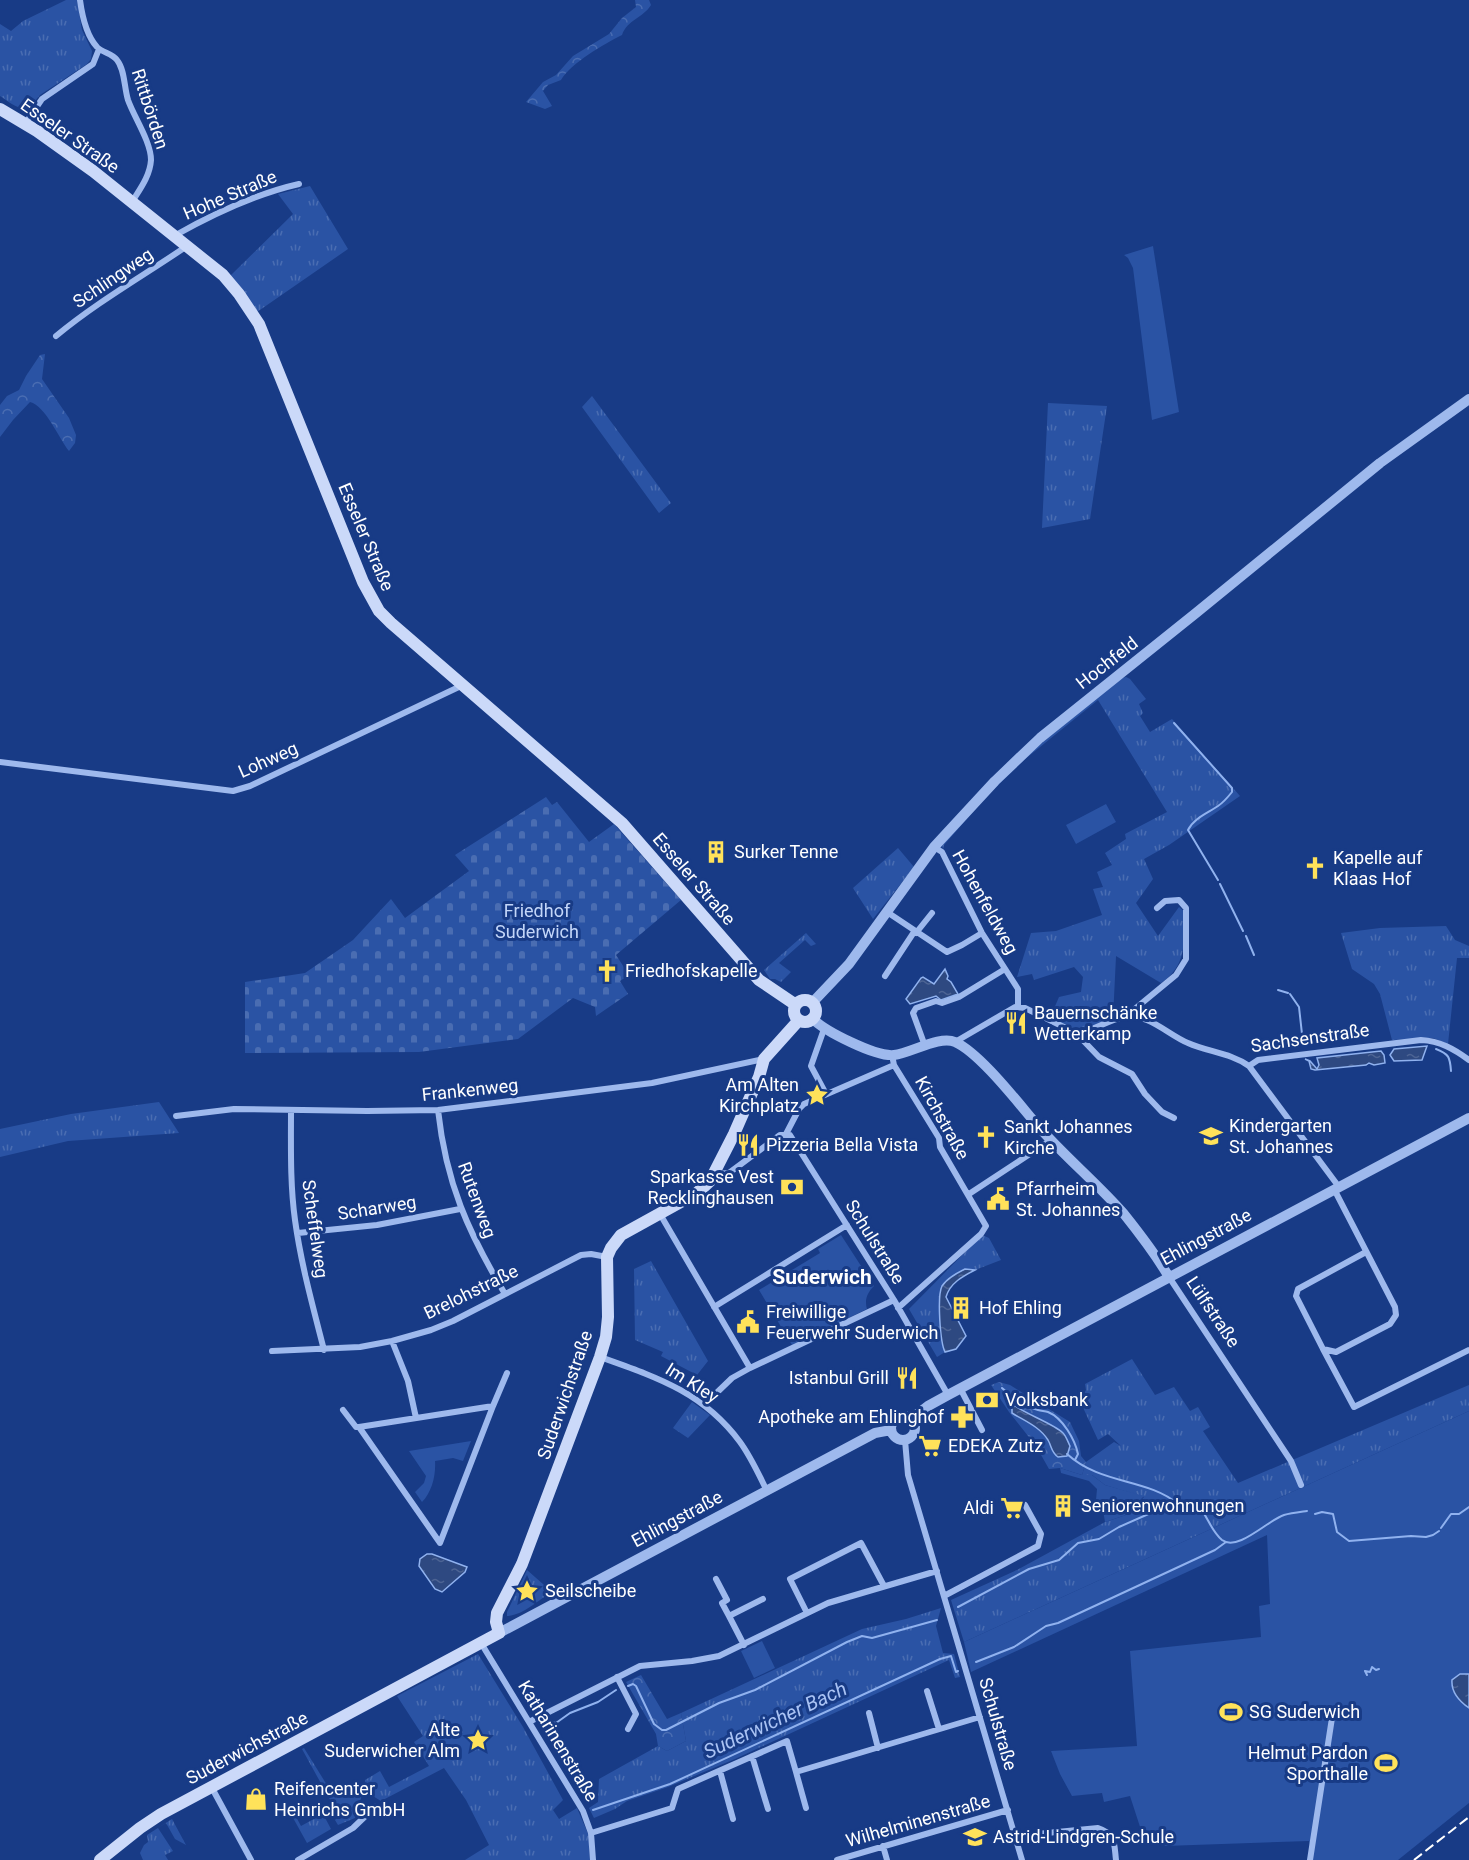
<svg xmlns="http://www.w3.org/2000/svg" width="1469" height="1860" viewBox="0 0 1469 1860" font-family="Roboto,sans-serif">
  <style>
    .grass { fill: url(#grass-tufts) }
    .forest { fill: url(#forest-crowns) }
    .cemetery { fill: url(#cemetery-stones) }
    .green { fill: #2a53a4 }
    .water { fill: url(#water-ripples); stroke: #90b2ef; stroke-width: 1.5 }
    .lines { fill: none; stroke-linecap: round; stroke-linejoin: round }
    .stream { stroke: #90b2ef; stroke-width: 2 }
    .minor { stroke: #9eb9ed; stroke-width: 6 }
    .tertiary { stroke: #9eb9ed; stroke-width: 10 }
    .secondary { stroke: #cbd9f9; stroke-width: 12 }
    .rail { stroke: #fff; stroke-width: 2; stroke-dasharray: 10 4.5; stroke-linecap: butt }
    .labels { text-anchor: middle; stroke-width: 6; stroke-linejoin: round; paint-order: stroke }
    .street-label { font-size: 18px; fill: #fff; stroke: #183b86 }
    .poi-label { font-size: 18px; fill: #fff; stroke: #183b86; text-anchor: start }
    .park-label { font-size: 18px; fill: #c3d6f9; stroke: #183b86 }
    .water-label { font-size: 20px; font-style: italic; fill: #aac3f4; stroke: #183b86 }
    .quarter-label { font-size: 21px; font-weight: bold; fill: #fff; stroke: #183b86 }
  </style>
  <defs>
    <pattern id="grass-tufts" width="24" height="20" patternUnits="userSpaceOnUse" patternTransform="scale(1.5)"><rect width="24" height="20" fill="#2a53a4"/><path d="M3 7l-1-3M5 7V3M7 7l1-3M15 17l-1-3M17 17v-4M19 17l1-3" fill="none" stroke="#4a6db2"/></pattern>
    <pattern id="forest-crowns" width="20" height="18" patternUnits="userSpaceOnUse" patternTransform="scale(1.5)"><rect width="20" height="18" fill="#2a53a4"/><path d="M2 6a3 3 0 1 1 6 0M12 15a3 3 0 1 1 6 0" fill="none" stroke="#4a6db2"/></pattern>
    <pattern id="cemetery-stones" width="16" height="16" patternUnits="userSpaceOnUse" patternTransform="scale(1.5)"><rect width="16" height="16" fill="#2a53a4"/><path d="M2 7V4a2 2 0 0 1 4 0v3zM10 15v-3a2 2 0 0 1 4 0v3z" fill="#4a6db2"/></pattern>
    <pattern id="water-ripples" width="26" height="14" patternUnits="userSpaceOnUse" patternTransform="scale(1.5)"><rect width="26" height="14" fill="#2e4981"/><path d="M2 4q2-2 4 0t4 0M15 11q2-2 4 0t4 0" fill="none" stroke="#4d6494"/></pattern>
  </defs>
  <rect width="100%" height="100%" fill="#183b86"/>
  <path class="grass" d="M66,0H77L82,30L92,51L91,59L87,64L40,95L29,108C19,111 8,101 0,96V24L11,31L23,21Z
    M310,186L348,249L257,312L229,277L293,214L278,194Z
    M592,396L671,503L659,513L582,407Z
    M1048,403L1107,406L1090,519L1042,528Z
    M1126,677L1130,679L1146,699L1139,704L1143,713L1140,716L1150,732L1172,719L1240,796L1169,845L1144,859L1153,879L1136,903L1158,936L1179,907L1184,911C1184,940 1188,965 1161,983L1116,956L1113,1018C1079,1033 1084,1034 1050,1018L1059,997L1081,992L1083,977L1074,967L1034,980L1032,974L1017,977L1031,933L1056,931L1102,915L1093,889L1103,887L1097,872L1112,865L1105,853L1126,839L1125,834L1167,812L1098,700L1024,760L986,797L944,845L943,849L942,846L997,779L1122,678Z
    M898,848L914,867L873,919L853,888Z
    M1446,926L1455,940L1469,946V958H1457L1448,1044L1433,1038L1392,1040L1380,994L1374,984L1352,969L1341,933L1380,928Z
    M806,933L816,944L811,946L805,940L779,963L791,972L781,982L775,979H770L764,970Z
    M159,1102L179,1133L68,1141L0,1157V1129L71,1114Z
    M982,1235L989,1238L1001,1260L975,1270L973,1269L948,1280C943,1302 934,1331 945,1352L937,1357L909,1309Z
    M651,1261L708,1361L697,1375L661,1356L663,1352L635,1340L634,1269Z
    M1132,1359L1155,1395L1174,1387L1190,1411L1198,1407L1210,1427L1203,1431L1238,1483L1469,1385V1411L964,1642L951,1600L1017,1570L1105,1522L1126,1515L1144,1497L1105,1485L1092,1475H1082L1086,1462L1114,1442L1121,1446L1108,1434L1098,1440L1080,1401L1086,1390L1085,1384Z
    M692,1402L710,1415L688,1438L673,1428Z
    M527,1570L552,1592C538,1600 524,1615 507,1616V1612Z
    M941,1608L936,1626L943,1653L954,1654L960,1677L955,1678L949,1660L735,1759L668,1787L627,1801L615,1809L594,1818L589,1808L598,1802L599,1779L658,1746L667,1751L686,1741L681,1713L862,1629L906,1619Z
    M478,1654L523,1727L563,1800L553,1810L559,1819L577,1808L589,1836L590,1860H465L489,1845L466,1800L444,1768L381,1801C373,1796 364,1791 365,1780L380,1771L389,1787L429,1766L414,1742L423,1736L397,1696Z
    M304,1748L335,1798L356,1785L362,1795L355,1818L338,1825L335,1820L339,1816L302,1749Z
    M289,1804L301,1826L323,1814L331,1829L307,1843L287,1807Z
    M172,1819L186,1845L175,1839L166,1823L158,1828L173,1851L165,1855L168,1860H143L140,1853L144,1845L148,1842L147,1835Z"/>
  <path class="forest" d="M635,0H649L651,5C643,18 627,20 622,35C604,44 571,63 561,80L548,85L543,91L552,106L545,109L526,102L543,82L556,75L573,56L609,34L622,18L636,7Z
    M45,354L42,379L69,418L76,435L75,443L69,451C59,439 46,406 30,402L13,420L0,437V405L7,396L19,390L26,376L40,355Z
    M999,1382L1010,1385L1070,1422L1079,1441L1081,1456L1086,1462L1082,1475L1060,1468L1049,1469L1036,1446L1009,1412L991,1385Z
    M641,1675L667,1719L681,1713L686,1741L667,1751L658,1746L656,1734L626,1682Z"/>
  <path class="cemetery" d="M546,797L552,805L557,802L589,842L614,824L681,900L616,955L629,975L620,981L628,994L596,1016L595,1007L573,998L518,1039L419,1052L245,1053V982L305,973L353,940L391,899L405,918L469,871L455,855Z"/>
  <path class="green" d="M1153,246L1179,412L1152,420L1133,268L1128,258L1124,255Z
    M1106,804L1116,822L1076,844L1066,825Z
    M841,1235L874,1286C868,1292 864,1299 867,1309L792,1345L759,1290L820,1253L818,1249Z
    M1469,1411V1803L1398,1860H1312L1309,1841L1165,1846L1142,1833L1130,1796L1104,1802L1102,1793L1072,1796L1060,1774L1051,1751L1137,1746L1130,1651L1261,1637L1259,1606L1270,1604L1267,1535L971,1672L964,1642Z
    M471,1441L463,1461L453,1458L435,1461C436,1475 432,1492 422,1502L415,1492L424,1483L426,1476L409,1451Z
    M1060,1468L1082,1475H1092L1105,1485L1144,1496L1126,1515L1105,1522L1103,1510L1096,1500L1097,1489L1089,1481L1061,1473Z
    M762,1641L775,1668L754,1678L741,1651Z"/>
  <path class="water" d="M945,969L948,976L947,979L951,982L958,994L941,1000L936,996L910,1004L906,999L921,978L923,977L934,984Z
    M1427,1046L1422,1060L1394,1061L1390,1055L1394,1049Z
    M1381,1051L1384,1055L1385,1063L1374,1065L1369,1063L1366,1065L1315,1070L1311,1069L1309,1061L1305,1059L1310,1061L1317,1069L1319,1065L1317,1058Z
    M965,1269L975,1270C963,1276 950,1283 946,1297L966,1336L956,1349L945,1352C940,1342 937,1296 942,1286C947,1278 957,1273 965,1269Z
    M1015,1406C1028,1415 1054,1424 1063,1433C1066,1436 1068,1442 1070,1446L1067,1456L1058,1457C1051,1452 1052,1447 1048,1440C1040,1427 1025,1421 1012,1413V1408Z
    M427,1554H432L467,1567L465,1572L442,1592L435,1589L419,1566L420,1559Z
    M1460,1674H1469V1708C1459,1701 1451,1692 1452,1680Z"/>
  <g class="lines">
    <path class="stream" d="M1174,723L1232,788V792C1228,797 1224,802 1218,806C1208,813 1194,818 1188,830L1218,880
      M1220,884L1243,931
      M1246,936L1254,955
      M1278,990L1288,993
      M1290,994L1299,1007L1303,1043
      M1436,1049C1449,1054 1450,1057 1451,1071
      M1002,1388C1011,1397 1026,1407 1038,1410C1042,1411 1045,1411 1048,1412C1063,1418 1075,1440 1078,1454L1075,1460
      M1067,1454C1101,1485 1147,1478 1178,1504
      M1315,1514L1322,1512L1333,1514L1337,1532L1349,1541L1411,1536L1426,1537L1433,1535L1439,1531
      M1441,1528L1451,1514H1459L1469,1507
      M958,1607L1029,1569L1059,1560L1078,1543L1099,1539L1119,1527L1153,1512L1161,1506L1198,1505C1207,1515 1211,1531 1222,1540C1238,1552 1268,1520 1284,1515C1291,1513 1300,1512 1307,1511
      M976,1662L1014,1647L1046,1626L1058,1623L1215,1550L1226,1542
      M1367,1675L1365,1671L1370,1672L1372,1667L1376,1670L1379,1669
      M628,1686L633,1684L636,1686L654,1724L662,1730H666L719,1703L755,1690L847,1642L862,1636L872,1638L937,1620
      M548,1722L556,1723L570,1713L598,1702L616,1690
      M593,1810L670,1784L940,1659L951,1656L956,1672L958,1671"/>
    <path class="minor" d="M80,0C82,15 86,35 97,47C103,53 112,53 117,60C125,70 124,87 128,100C134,117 151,142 151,160C150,176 140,189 132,202
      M25,124L42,99L93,64L99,49
      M174,236C213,214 255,194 299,184
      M56,336C97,302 143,276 187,246
      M0,762L233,791L250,786L463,685
      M934,847L942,852L982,933L1018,989V1006
      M887,912L947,952L962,945L982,933
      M916,933L932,913
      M885,976L914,932
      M1125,1017L1176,975L1186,959V908L1179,900L1165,901L1157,908
      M824,1029L811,1066L826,1094
      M1076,1033C1093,1032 1107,1020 1124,1017C1149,1013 1168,1035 1188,1043C1208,1052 1231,1053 1249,1066L1339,1187
      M955,1042L1015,1007L1025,1008L1076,1033L1099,1057L1132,1074L1145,1094L1162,1112L1174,1118
      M925,1046L913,1013L916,1008L936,1001L942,1003L959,997L1005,969
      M892,1055L894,1065L939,1138L940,1147L986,1226L981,1234L898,1308
      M1249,1066L1258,1060L1421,1040C1440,1041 1454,1049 1469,1060
      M291,1110C291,1147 290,1184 295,1220C301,1264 313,1307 324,1350
      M438,1110C446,1183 468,1232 505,1294
      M176,1116L234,1109L367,1111L438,1110L652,1083L764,1059
      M786,1134L799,1109L804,1104L894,1065
      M715,1174L729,1173L780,1135H790L894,1300L948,1395
      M1334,1189L1395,1307L1396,1315L1390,1324L1336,1352L1323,1349L1296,1296L1298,1289L1366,1252
      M969,1194L1051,1140
      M660,1214L750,1368L894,1300
      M298,1233L377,1225L460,1209
      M1169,1277L1291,1461L1301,1485
      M714,1307L847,1225
      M392,1341L408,1381L416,1418
      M1323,1349L1354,1407L1469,1350
      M272,1351L360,1347L392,1341L431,1330L453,1321L581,1255L591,1254L607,1257
      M600,1357C656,1377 703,1392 740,1442C751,1457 759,1475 767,1491
      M960,1388L982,1430
      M705,1404L732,1378L750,1368
      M493,1406L440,1543L359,1427Z
      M493,1406L507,1373
      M343,1410L356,1427H359
      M905,1440L908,1475L1022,1860
      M716,1579L727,1600L722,1603L729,1616
      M944,1596L1038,1546L1041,1534L1025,1505
      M807,1613L790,1579L861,1543L884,1586
      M481,1643L583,1811L591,1833L593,1860
      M744,1645L729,1616L763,1599
      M617,1677L636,1714L628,1729
      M927,1691L939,1729
      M869,1713L878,1748
      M529,1722L640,1666L692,1661L719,1656L828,1603L937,1571
      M752,1756L768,1809
      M720,1771L733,1819
      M796,1772L806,1808
      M212,1788L251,1860
      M591,1833L672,1808L678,1789L787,1741L796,1772L980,1717
      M1015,1836L1098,1828C1116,1834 1114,1843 1116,1860
      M883,1846L887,1860
      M298,1860L353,1828L375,1807
      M837,1860L1008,1810
      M1310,1860L1332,1718"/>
    <path class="tertiary" d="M812,1003L849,964L934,847L995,781L1040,738L1196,613L1380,463L1469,399
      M812,1018C824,1031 876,1057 894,1055C911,1053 940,1035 955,1042C980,1053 1019,1104 1038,1126C1065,1157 1097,1183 1124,1214C1140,1234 1156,1255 1169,1277
      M891 1428a12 12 0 1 1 24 0a12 12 0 1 1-24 0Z
      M911,1419L928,1406L948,1395L1469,1118
      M499,1633L875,1433L891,1430"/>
    <path class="secondary" d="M0,109L37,131L93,171L223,275L239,294L259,324L363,582L379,611L391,623L622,823L759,980L796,1005
      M794 1011a11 11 0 1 1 22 0a11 11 0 1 1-22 0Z
      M100,1860L140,1828L161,1814L499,1633L496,1622L497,1613L522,1564L600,1357L606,1337L608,1317L607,1257L611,1248L621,1235L697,1193L710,1181L734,1134L759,1077L764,1059L799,1020"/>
    <path class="rail" d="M1414,1860L1469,1817"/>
  </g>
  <defs>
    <g id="building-bare" transform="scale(1.8)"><path d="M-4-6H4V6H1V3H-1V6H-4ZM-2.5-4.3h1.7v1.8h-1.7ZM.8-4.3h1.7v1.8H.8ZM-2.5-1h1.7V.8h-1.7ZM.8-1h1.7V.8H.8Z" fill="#ffe25a" stroke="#183b86" stroke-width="2.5" paint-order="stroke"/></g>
    <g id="church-bare" transform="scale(1.8)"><path d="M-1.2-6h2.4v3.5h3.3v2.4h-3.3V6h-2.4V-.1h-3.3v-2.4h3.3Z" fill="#ffe25a" stroke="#183b86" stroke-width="2.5" paint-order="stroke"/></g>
    <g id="restaurant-bare" transform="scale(1.8)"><path d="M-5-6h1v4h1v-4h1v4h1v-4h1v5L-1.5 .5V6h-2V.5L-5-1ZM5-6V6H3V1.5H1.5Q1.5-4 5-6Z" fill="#ffe25a" stroke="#183b86" stroke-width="2.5" paint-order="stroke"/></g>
    <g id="sight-bare" transform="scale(1.8)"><path d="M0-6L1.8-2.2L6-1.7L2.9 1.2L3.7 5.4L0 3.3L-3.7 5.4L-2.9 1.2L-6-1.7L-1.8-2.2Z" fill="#ffe25a" stroke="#183b86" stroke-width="2.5" paint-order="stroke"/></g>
    <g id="school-bare" transform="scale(1.8)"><path d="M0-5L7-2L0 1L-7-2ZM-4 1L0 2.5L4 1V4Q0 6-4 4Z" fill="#ffe25a" stroke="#183b86" stroke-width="2.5" paint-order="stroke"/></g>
    <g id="bank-bare" transform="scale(1.8)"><path d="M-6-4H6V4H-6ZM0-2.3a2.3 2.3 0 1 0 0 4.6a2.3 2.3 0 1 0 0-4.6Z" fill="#ffe25a" stroke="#183b86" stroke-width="2.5" paint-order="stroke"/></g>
    <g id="civic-bare" transform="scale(1.8)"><path d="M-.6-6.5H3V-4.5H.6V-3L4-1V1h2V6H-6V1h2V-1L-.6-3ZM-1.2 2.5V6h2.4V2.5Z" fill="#ffe25a" stroke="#183b86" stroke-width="2.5" paint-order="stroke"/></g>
    <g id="pharmacy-bare" transform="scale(1.8)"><path d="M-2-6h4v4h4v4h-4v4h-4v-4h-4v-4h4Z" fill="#ffe25a" stroke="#183b86" stroke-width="2.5" paint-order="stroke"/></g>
    <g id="supermarket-bare" transform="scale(1.8)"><path d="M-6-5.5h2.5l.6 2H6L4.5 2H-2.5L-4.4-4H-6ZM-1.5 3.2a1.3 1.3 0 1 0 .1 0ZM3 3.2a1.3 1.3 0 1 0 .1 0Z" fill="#ffe25a" stroke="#183b86" stroke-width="2.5" paint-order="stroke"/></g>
    <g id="stadium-bare" transform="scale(1.8)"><path d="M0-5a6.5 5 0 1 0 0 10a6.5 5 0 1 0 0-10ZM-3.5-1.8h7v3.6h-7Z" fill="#ffe25a" stroke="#183b86" stroke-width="2.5" paint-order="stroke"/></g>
    <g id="shop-bare" transform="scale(1.8)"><path d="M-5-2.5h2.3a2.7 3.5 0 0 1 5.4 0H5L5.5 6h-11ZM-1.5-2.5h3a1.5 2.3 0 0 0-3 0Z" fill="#ffe25a" stroke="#183b86" stroke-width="2.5" paint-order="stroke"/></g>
  </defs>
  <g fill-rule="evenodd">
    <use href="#building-bare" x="716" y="852"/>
    <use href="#church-bare" x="1315" y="868"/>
    <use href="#church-bare" x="607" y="971"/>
    <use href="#restaurant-bare" x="1016" y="1023"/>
    <use href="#sight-bare" x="817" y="1095"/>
    <use href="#school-bare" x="1211" y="1136"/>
    <use href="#church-bare" x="986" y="1137"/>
    <use href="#restaurant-bare" x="748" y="1145"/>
    <use href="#bank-bare" x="792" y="1187"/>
    <use href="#civic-bare" x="998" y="1199"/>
    <use href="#building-bare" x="961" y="1308"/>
    <use href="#civic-bare" x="748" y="1322"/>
    <use href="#restaurant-bare" x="907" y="1378"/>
    <use href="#bank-bare" x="987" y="1400"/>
    <use href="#pharmacy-bare" x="962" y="1417"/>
    <use href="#supermarket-bare" x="930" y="1446"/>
    <use href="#building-bare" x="1063" y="1506"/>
    <use href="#supermarket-bare" x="1012" y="1508"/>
    <use href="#sight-bare" x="527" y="1591"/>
    <use href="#stadium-bare" x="1231" y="1712"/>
    <use href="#sight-bare" x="478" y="1740"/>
    <use href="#stadium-bare" x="1386" y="1763"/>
    <use href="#shop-bare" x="256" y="1799"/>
    <use href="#school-bare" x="975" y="1837"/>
  </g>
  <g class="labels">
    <g class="street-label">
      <text transform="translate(150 109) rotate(72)" y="6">Rittbörden</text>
      <text transform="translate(70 136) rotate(35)" y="6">Esseler Straße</text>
      <text transform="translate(230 195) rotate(-23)" y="6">Hohe Straße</text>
      <text transform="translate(113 278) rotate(-34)" y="6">Schlingweg</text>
      <text transform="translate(366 537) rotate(67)" y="6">Esseler Straße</text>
      <text transform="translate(1107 663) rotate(-38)" y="6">Hochfeld</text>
      <text transform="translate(268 760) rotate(-24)" y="6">Lohweg</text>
      <text transform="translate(694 879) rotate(49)" y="6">Esseler Straße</text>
      <text transform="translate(985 902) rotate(61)" y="6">Hohenfeldweg</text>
      <text transform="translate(1310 1038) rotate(-8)" y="6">Sachsenstraße</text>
      <text transform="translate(470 1090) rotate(-6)" y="6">Frankenweg</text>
      <text transform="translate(942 1118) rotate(61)" y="6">Kirchstraße</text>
      <text transform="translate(477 1200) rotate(70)" y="6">Rutenweg</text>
      <text transform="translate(377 1208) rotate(-9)" y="6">Scharweg</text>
      <text transform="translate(315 1229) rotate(82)" y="6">Scheffelweg</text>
      <text transform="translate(1206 1237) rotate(-28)" y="6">Ehlingstraße</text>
      <text transform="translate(875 1242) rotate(58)" y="6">Schulstraße</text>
      <text transform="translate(471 1292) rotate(-26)" y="6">Brelohstraße</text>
      <text transform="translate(1213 1312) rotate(56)" y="6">Lülfstraße</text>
      <text transform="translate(692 1383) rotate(32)" y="6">Im Kley</text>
      <text transform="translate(565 1395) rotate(-71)" y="6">Suderwichstraße</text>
      <text transform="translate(677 1519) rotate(-28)" y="6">Ehlingstraße</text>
      <text transform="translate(998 1724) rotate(74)" y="6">Schulstraße</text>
      <text transform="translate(558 1741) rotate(59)" y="6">Katharinenstraße</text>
      <text transform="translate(247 1748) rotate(-28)" y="6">Suderwichstraße</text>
      <text transform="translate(918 1821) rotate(-16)" y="6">Wilhelminenstraße</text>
    </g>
    <g class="poi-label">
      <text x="734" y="858">Surker Tenne</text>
      <text x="1333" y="864">Kapelle auf<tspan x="1333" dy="21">Klaas Hof</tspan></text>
      <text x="625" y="977">Friedhofskapelle</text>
      <text x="1034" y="1019">Bauernschänke<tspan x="1034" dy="21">Wetterkamp</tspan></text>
      <text x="799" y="1091" text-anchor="end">Am Alten<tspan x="799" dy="21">Kirchplatz</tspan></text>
      <text x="1229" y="1132">Kindergarten<tspan x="1229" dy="21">St. Johannes</tspan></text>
      <text x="1004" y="1133">Sankt Johannes<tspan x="1004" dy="21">Kirche</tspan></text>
      <text x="766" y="1151">Pizzeria Bella Vista</text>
      <text x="774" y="1183" text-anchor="end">Sparkasse Vest<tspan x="774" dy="21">Recklinghausen</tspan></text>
      <text x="1016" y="1195">Pfarrheim<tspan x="1016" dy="21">St. Johannes</tspan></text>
      <text x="979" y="1314">Hof Ehling</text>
      <text x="766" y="1318">Freiwillige<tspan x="766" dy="21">Feuerwehr Suderwich</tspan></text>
      <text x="889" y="1384" text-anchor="end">Istanbul Grill</text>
      <text x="1005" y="1406">Volksbank</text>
      <text x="944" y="1423" text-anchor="end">Apotheke am Ehlinghof</text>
      <text x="948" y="1452">EDEKA Zutz</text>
      <text x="1081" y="1512">Seniorenwohnungen</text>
      <text x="994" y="1514" text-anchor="end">Aldi</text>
      <text x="545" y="1597">Seilscheibe</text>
      <text x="1249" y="1718">SG Suderwich</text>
      <text x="460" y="1736" text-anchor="end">Alte<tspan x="460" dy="21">Suderwicher Alm</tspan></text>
      <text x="1368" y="1759" text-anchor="end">Helmut Pardon<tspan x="1368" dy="21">Sporthalle</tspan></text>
      <text x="274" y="1795">Reifencenter<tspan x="274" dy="21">Heinrichs GmbH</tspan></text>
      <text x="993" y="1843">Astrid-Lindgren-Schule</text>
    </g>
    <g class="park-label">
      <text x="537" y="917">Friedhof<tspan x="537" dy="21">Suderwich</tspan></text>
    </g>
    <g class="water-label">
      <text transform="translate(775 1720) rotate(-25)" y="7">Suderwicher Bach</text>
    </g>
    <g class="quarter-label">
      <text x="822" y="1284">Suderwich</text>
    </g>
  </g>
</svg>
